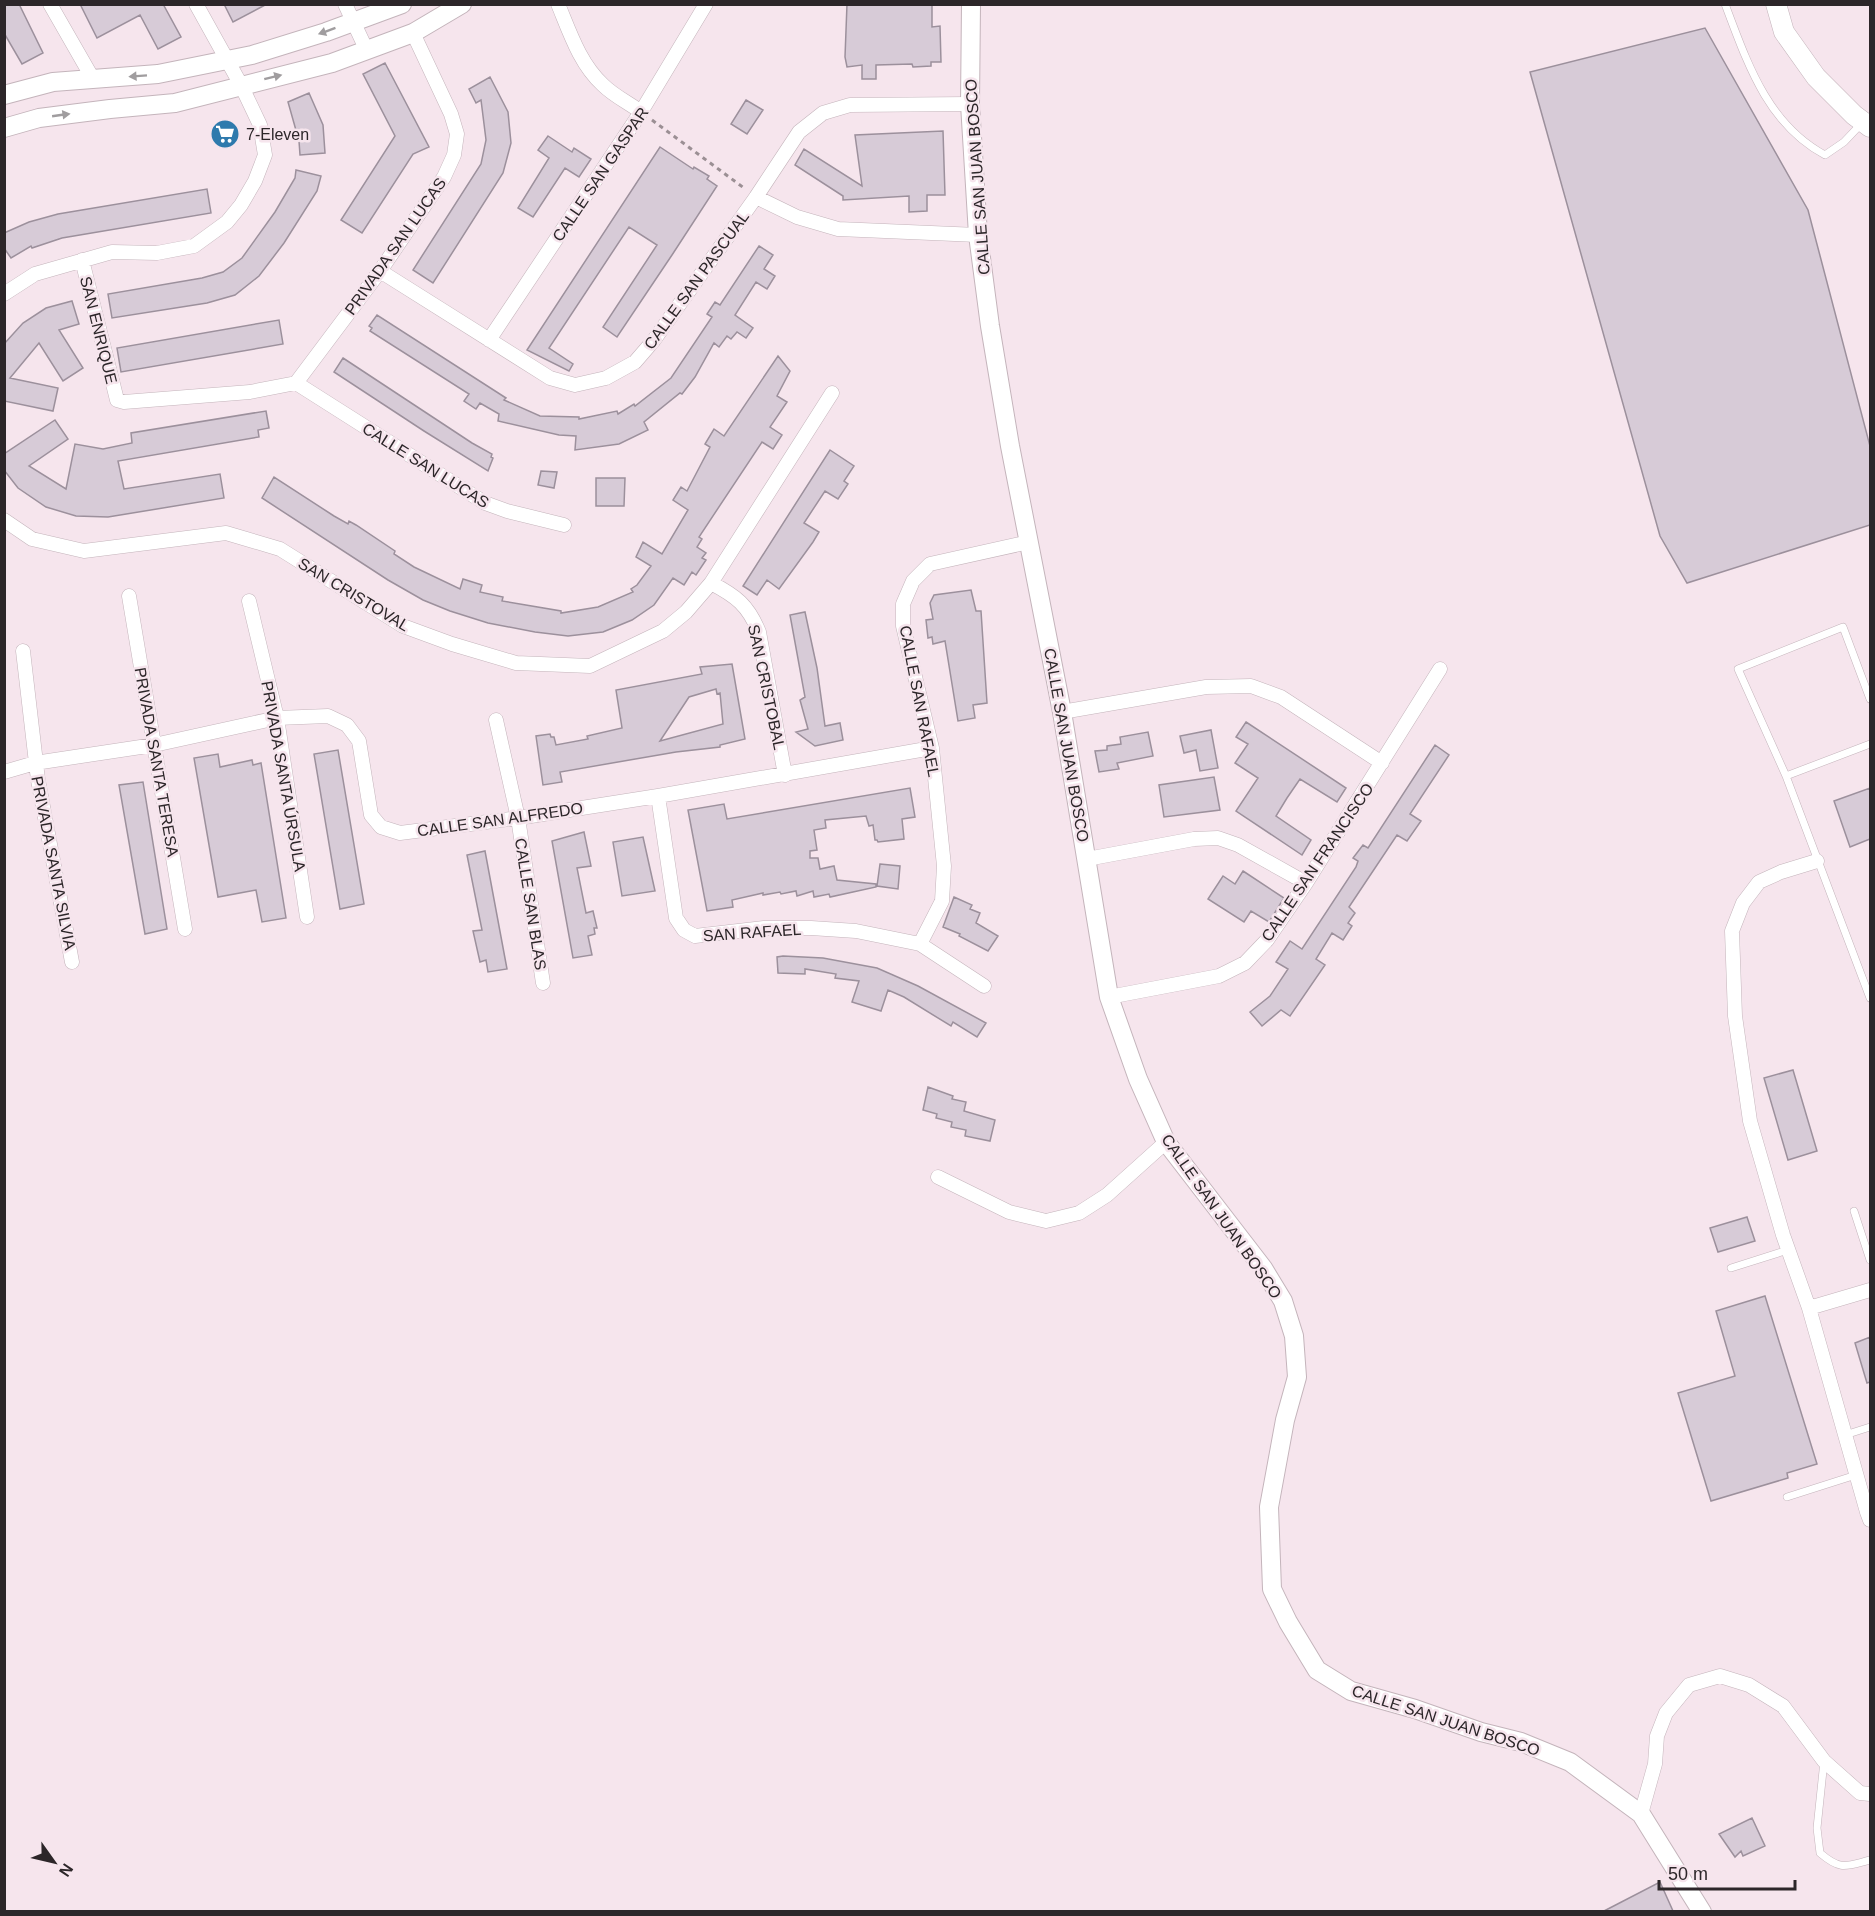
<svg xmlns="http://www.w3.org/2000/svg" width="1875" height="1916" viewBox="0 0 1875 1916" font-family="Helvetica,sans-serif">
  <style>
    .building { fill: #d7cbd7; stroke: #9c909c; stroke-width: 1.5; fill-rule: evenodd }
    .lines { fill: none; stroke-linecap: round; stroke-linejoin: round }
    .service-casing { stroke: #c4b4bb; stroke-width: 8 }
    .minor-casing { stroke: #c4b4bb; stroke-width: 15 }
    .tertiary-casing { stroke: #c4b4bb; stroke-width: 20 }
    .secondary-casing { stroke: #c4b4bb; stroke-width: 21 }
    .path { stroke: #9b8f94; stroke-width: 3; stroke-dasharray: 4.5 4.5; stroke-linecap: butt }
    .service { stroke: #fff; stroke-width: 7 }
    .minor { stroke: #fff; stroke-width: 14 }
    .tertiary { stroke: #fff; stroke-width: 18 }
    .secondary { stroke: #fff; stroke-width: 20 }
    .oneway { fill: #a09d9f }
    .labels { text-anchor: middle; stroke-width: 5; stroke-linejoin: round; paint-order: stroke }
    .poi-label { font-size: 16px; fill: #2c2629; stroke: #f6e5ed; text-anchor: start }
    .street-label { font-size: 16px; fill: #2c2629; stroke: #f6e5ed }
  </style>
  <rect width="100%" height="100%" fill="#f6e5ed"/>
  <path class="building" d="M4,4H19L43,53L22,64L4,33Z
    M80,4H163L181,37L158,49L140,15L97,38Z
    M224,4H267L233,22Z
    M847,4H932V27L940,26L941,62H931V66L913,67L912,64L876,65V79H862V65L847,67L845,57Z
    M1705,28L1808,210L1870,446V525L1687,583L1660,536L1530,72Z
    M385,63L429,147L413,154L362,233L341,220L395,136L363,74Z
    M490,77L508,112L511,143L503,173L433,283L413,270L481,164L486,140L481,100L476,103L469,89Z
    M309,93L323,125L325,153L300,155L299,141L288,102Z
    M746,100L763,110L747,134L731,124Z
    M943,131L945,195H927V211L909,212V196L843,200V196L795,165L804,149L862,186L855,135Z
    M548,136L572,152L574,148L591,159L579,177L565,168L533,217L518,208L549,158L538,150Z
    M660,147L693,169L694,167L709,176L707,179L717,186L672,255L617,337L603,327L657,245L629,227L549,348L573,364L569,371L527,350Z
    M296,170L321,176L317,191L284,243L259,276L235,295L207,303L112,318L108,294L202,278L223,272L242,258L275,212L295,178Z
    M207,189L211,213L62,238L32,248L31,246L11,258L4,248V233L29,222L58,214Z
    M759,246L773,255L764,269L775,276L767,289L756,282L735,315L753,328L746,338L737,332L731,339L727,336L719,347L714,343L695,377L682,394L680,393L644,422L648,430L619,444L575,450L576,436L559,435L498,421L499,414L480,403L476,409L464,401L469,394L370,331L372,328L369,326L377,315L506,398L504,400L540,416L579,417V419L617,411L618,414L634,404L635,406L671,378L712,317L707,314L715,302L720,305Z
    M72,301L79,324L59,330L83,368L63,381L39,343L10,378L58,388L53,411L4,401V344L23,323L46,308Z
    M279,320L283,344L121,372L117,348Z
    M778,356L790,371L777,396L787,402L770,427L782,435L773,449L762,442L699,537L702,539L697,547L706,553L702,558L706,560L696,575L692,572L684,585L673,578L654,605L632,620L603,632L568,636L535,632L488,623L450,611L423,600L388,580L262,498L274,477L334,516L348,524L349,521L356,525L395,551L394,554L414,567L460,589L463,579L482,585L480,592L503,597L502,601L561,611V613L598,607L633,592L631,589L637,585L651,566L636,557L643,542L662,554L688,510L673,500L681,487L687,491L710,447L705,444L714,429L724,436Z
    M343,358L472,443L492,454L491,457L493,458L488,471L424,431L334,372Z
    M266,411L269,428L258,430L259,437L118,461L124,489L220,474L224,498L108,517L76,516L46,507L18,488L4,470V454L55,420L68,439L29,466L66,489L75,444L103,449L132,443L131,433Z
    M830,450L854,466L844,481L848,484L838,499L825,491L804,523L819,532L813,542L779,589L767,580L757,595L743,586Z
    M541,471L557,472L554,488L538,485Z
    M596,478H625L624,506H596Z
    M971,590L976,611H981L987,703L973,705L975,718L958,721L945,641L933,644L932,637L928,638L926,620L933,619L930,603L934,595Z
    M805,612L817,668L825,726L840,723L843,740L815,746L796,732L808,729L800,700L805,697L790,615Z
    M732,664L745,739L720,745V747L676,752L560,772L562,782L543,785L536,736L550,734L551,737H554L556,745L588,739L587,736L622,728L616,690L702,674L700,667ZM716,689L717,694L720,693L723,724L660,741L689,697Z
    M1246,722L1346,788L1337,802L1300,779L1287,798L1276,816L1311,840L1302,855L1236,811L1258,778L1235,763L1248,744L1236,737Z
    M1211,730L1218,768L1200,771L1196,750L1184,753L1180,736Z
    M1148,732L1153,756L1117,763L1119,769L1099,772L1095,751L1107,750V746L1121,744L1120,737Z
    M1435,745L1449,755L1410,814L1421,821L1407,841L1397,835L1349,907L1355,913L1348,923L1352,926L1343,940L1332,933L1316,959L1325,965L1290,1016L1281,1010L1262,1026L1250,1012L1270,996L1288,969L1276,962L1290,941L1302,949L1356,867L1358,861L1353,858L1363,845L1368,848Z
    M338,750L364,904L340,909L314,754Z
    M218,754L220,767L252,760L253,765L261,763L286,918L262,922L256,890L218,897L194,758Z
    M1214,777L1220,810L1164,817L1159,785Z
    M143,782L167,929L145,934L119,785Z
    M910,788L915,817L902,819L904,839L878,842L877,840H875L873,825L869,826L866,816L825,820L826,828L814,830L817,850L810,851V858H818L820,869L834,866L837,880L876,884V887L830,897L829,894L814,897L813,891L797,896L796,891L781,894L780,892L763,895V893L732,900L733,907L707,911L688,810L724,804L727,819Z
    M1870,788V839L1850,847L1834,801Z
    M584,832L591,866L577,868L586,913L593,911L597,928H594L595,934L588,936L592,955L573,958L552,841Z
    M643,837L655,891L622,896L613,842Z
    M485,851L507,969L488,972L486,960L480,962L473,931L482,930L467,855Z
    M880,864L900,866L898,889L877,886Z
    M1243,871L1284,898L1269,922L1251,911L1244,922L1208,899L1223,876L1235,884Z
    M954,897L972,905L970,909L980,913L976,923L998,936L988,951L959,936L960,934L943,927Z
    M783,956L823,958L877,968L918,986L986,1023L977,1037L953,1022L951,1026L904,997L888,990L881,1011L852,1002L859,981L835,978L836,974L805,969V974L778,973L777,957Z
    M1793,1070L1817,1151L1788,1160L1764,1078Z
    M928,1087L953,1096L952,1099L966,1102L964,1111L995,1120L990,1141L965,1136L966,1130L951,1127L952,1122L936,1118L937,1114L923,1110Z
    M1747,1217L1755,1241L1718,1252L1710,1228Z
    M1765,1296L1817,1464L1787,1473L1788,1478L1711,1501L1678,1393L1735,1376L1716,1311Z
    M1870,1337V1382L1867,1383L1855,1343Z
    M1752,1818L1765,1846L1743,1856L1741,1851L1735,1857L1719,1834Z
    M1660,1882L1673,1911H1604Z"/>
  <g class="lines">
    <g class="service-casing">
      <path id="service" d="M1725,4C1747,62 1767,124 1825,155L1844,142L1862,123
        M1870,699L1843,627L1738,669L1786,776L1870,998
        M1786,776L1870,744
        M1854,1211L1870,1260
        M1731,1268L1788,1250
        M1845,1435L1870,1427
        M1787,1497L1856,1475
        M1824,1761L1817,1828L1820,1853C1841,1871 1846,1866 1870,1860"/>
    </g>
    <g class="minor-casing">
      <path id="minor" d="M50,4L93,79
        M345,4L367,51
        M558,4C570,33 580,64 603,85C614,96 629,103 641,112
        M756,197L797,217L838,229L978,235
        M82,260L117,400L124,402L250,392L296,383
        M380,271L550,378L575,385L606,378L635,362L654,340L756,197L799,132L823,113L850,105L970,104
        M4,294L35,274L112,252L157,253L194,246L227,222L241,205L255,181L265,155L260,125L241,85L196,4
        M489,340L641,112L706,4
        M296,383L380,271L444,177L454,155L457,134L451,114L413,33
        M296,383L485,503L507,511L564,525
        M4,520L32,539L84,551L226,533L280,549L403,626L452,644L516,663L590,666L663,631L686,612L711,583L832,393
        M711,583C736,596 748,605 759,632L785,775
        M129,596L185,929
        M249,601L277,718L307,917
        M23,651L38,780L72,962
        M1062,712L1206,687L1251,686L1281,697L1382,763
        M496,720L518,818L543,983
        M4,772L35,763L154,745L277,718L328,716L347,725L359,741L371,815L381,827L400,833L518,818L658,796L932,748
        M658,796L676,918L684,930L695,936L764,928H811L856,931L920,944L984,986
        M1087,859L1194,839L1218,838L1238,845L1306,883
        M1817,861L1781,872L1759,882L1743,903L1732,931L1735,1016L1750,1121L1783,1235L1809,1308L1867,1512L1870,1520
        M920,944L942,901L944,866L932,748L903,626V604L913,581L930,564L1029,542
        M1109,997L1219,976L1245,963L1267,940L1306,883L1440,669
        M938,1177L1009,1212L1046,1221L1079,1213L1107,1195L1166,1142
        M1809,1308L1870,1290
        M1641,1814L1655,1764L1657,1736L1666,1713L1689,1685L1720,1676L1749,1685L1783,1706L1824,1761L1860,1793L1870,1794"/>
    </g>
    <g class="tertiary-casing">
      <path id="tertiary" d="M971,4L970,104L978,235L990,326L1010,446L1062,712L1109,997L1138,1079L1166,1142L1263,1268L1283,1301L1294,1336L1297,1377L1285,1420L1269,1507L1272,1589L1288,1622L1317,1670L1351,1691L1415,1709L1481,1732L1521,1742L1570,1762L1641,1814L1702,1912
        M4,95L53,82L158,74L252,55L326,32L402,4
        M4,128L39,118L110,109L175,103L332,63L413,33L462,4"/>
    </g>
    <g class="secondary-casing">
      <path id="secondary" d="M1776,4L1784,32L1816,77L1854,115L1870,127"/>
    </g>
    <path class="path" d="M652,120L744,188"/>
    <use href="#service" class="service"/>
    <use href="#minor" class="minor"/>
    <use href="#tertiary" class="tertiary"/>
    <use href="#secondary" class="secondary"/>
  </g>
  <defs><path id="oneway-solid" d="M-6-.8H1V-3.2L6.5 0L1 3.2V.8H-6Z" transform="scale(1.5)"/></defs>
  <g class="oneway">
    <use href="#oneway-solid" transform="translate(327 31) rotate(160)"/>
    <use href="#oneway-solid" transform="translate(138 76) rotate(176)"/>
    <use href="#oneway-solid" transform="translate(273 77) rotate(-14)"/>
    <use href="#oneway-solid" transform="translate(61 115) rotate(-8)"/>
  </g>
  <defs>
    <g id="supermarket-disc" transform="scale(1.5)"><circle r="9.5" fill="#2e7aad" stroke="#f6e5ed"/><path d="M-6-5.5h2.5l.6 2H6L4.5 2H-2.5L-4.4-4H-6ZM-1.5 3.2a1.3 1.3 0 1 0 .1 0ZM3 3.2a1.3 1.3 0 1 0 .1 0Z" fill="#fff"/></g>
  </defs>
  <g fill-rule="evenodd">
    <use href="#supermarket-disc" x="225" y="134"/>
  </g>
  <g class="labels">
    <g class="poi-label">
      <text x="246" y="140">7-Eleven</text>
    </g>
    <g class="street-label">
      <text transform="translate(600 174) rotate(-56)" y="6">CALLE SAN GASPAR</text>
      <text transform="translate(977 177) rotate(-94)" y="6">CALLE SAN JUAN BOSCO</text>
      <text transform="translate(395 246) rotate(-55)" y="6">PRIVADA SAN LUCAS</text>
      <text transform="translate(696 280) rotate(-54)" y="6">CALLE SAN PASCUAL</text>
      <text transform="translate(99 330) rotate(76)" y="6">SAN ENRIQUE</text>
      <text transform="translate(426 465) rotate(32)" y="6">CALLE SAN LUCAS</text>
      <text transform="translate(354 594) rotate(31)" y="6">SAN CRISTOVAL</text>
      <text transform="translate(767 687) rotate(78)" y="6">SAN CRISTOBAL</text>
      <text transform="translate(920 701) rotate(79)" y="6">CALLE SAN RAFAEL</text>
      <text transform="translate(1067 745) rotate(80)" y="6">CALLE SAN JUAN BOSCO</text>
      <text transform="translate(157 762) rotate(80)" y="6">PRIVADA SANTA TERESA</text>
      <text transform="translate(284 776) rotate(80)" y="6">PRIVADA SANTA ÚRSULA</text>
      <text transform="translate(500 819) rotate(-8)" y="6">CALLE SAN ALFREDO</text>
      <text transform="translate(1317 862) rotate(-56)" y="6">CALLE SAN FRANCISCO</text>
      <text transform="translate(54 863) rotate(79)" y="6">PRIVADA SANTA SILVIA</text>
      <text transform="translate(531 904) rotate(81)" y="6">CALLE SAN BLAS</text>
      <text transform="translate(752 932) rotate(-4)" y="6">SAN RAFAEL</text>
      <text transform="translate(1222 1216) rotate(55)" y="6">CALLE SAN JUAN BOSCO</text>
      <text transform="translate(1446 1720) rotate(18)" y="6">CALLE SAN JUAN BOSCO</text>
    </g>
  </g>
  <rect width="1875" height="1916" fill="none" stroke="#2c2629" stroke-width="12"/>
  <g transform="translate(54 1862) rotate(124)" stroke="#f6e5ed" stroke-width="4.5" paint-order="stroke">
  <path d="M0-4.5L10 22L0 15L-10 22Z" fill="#2c2629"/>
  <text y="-9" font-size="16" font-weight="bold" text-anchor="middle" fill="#2c2629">N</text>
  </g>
  <path d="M1659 1880v9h136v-9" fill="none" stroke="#2c2629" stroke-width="3"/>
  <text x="1668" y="1880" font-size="18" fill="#2c2629" stroke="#f6e5ed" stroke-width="4.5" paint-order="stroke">50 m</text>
</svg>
